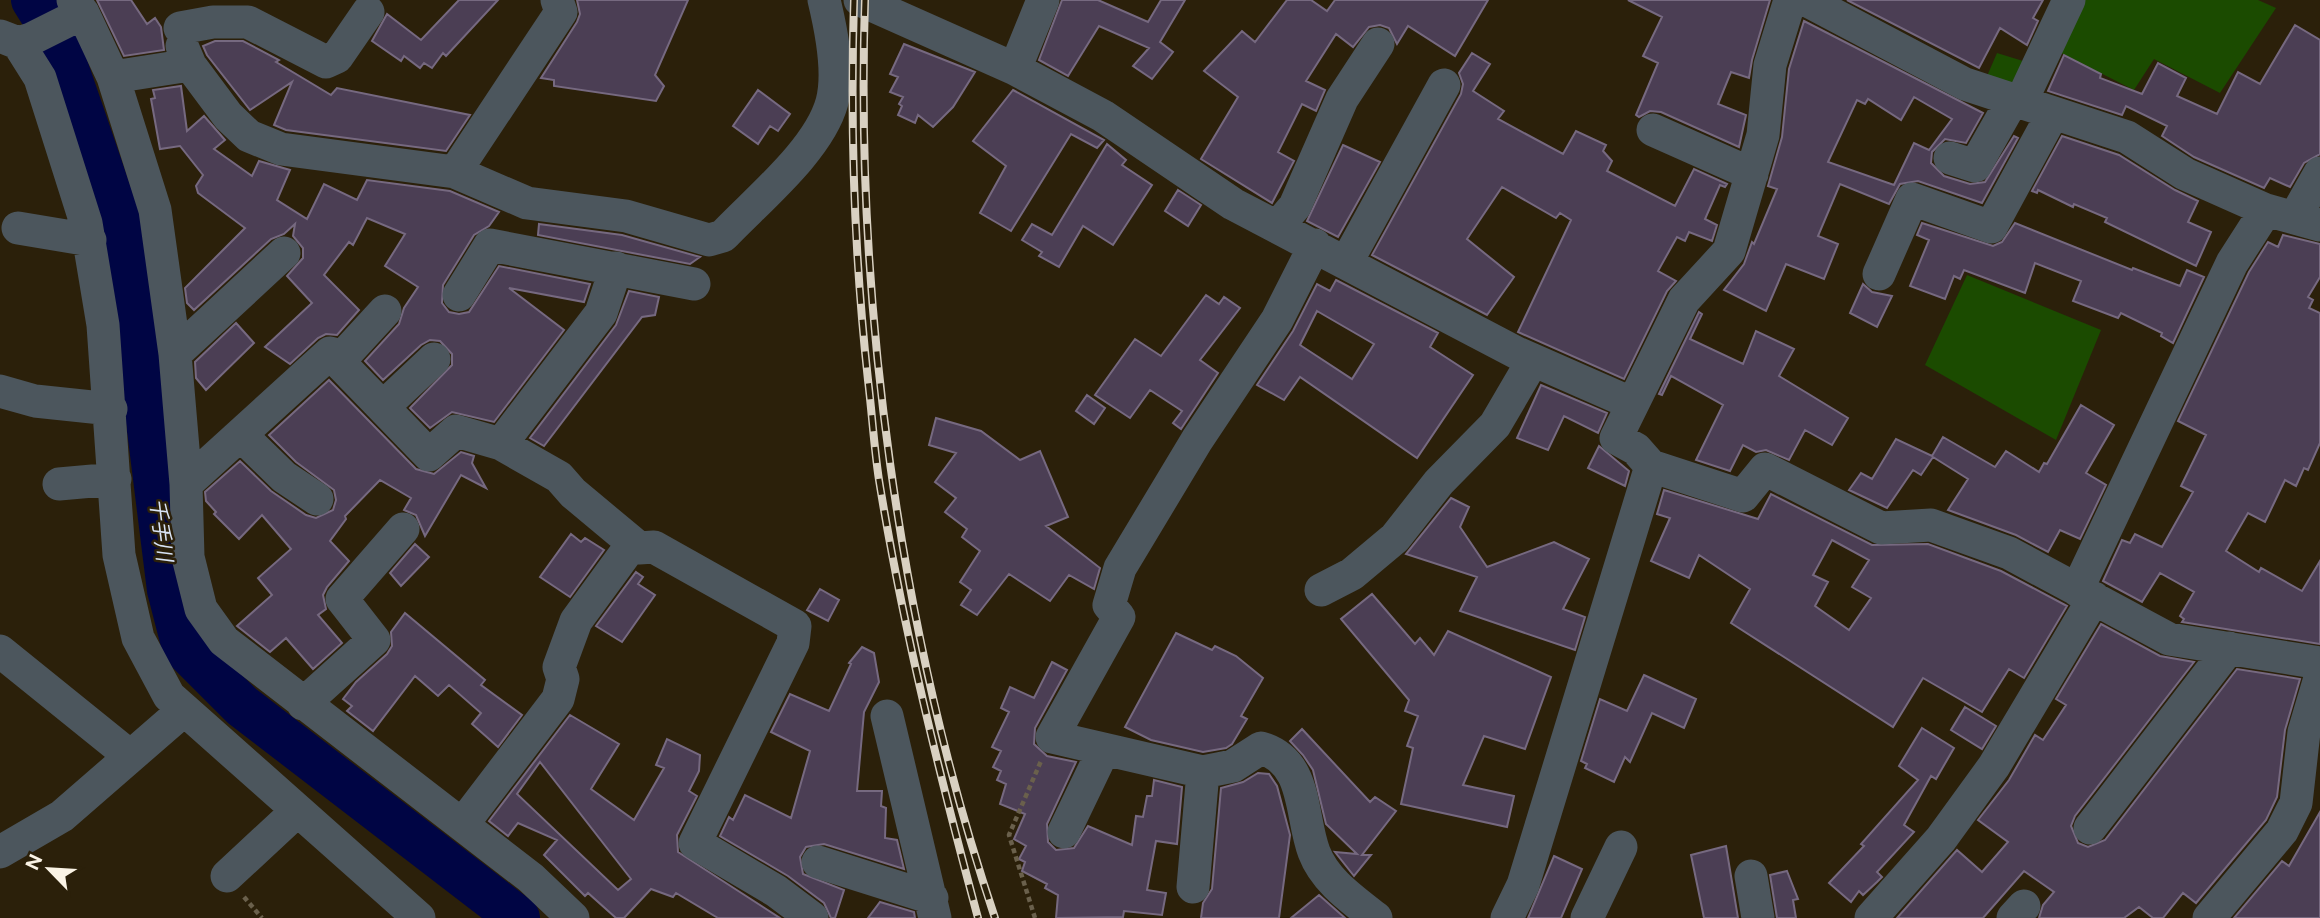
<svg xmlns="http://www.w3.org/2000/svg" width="2320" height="918" viewBox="0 0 2320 918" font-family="Figtree,'Noto Sans JP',sans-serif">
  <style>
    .green { fill: #1b4b00 }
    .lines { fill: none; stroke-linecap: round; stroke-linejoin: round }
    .river { stroke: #000544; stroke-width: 44 }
    .building { fill: #4b3e54; stroke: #766980; stroke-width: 2; fill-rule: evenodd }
    .path { stroke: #6a604c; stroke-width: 4.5; stroke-dasharray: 5 3.5; stroke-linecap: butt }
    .minor { stroke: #4c565d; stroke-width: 33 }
    .rail-casing { stroke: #d9d1c2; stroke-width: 8 }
    .rail { stroke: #2b200a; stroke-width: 5; stroke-dasharray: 16; stroke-linecap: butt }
    .labels { text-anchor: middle; stroke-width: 5; stroke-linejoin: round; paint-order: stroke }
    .water-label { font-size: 21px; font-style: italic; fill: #d8e3f6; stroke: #2b200a }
  </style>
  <rect width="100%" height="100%" fill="#2b200a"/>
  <path class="green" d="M2076,0H2258L2276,8L2220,93L2154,59L2134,90L2053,49Z
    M1997,53L2023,61L2018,96L1984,83Z
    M1967,275L2101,330L2056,440L1925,365Z"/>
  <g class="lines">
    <path class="river" d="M33,0L56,37L125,238L169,590L184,648L242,706L518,918"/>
  </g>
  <path class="building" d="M97,0H131L147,24L155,18L161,27L164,50L124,56Z
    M459,0H498L446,56L443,53L432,68L424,63L420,68L404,56L401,61L372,41L387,14L421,40Z
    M577,0H688L655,75L664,86L656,101L554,86V80L541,78L577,22L580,14Z
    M1062,0H1098L1148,22L1161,0H1185L1160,42L1173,52L1152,79L1133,66L1149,48L1099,26L1068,76L1039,60Z
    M1287,0H1311L1327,11L1335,0H1488L1455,56L1408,26L1397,44L1389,28L1380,25L1369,27L1353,47L1336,34L1306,81L1325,90L1316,111L1302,104L1278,152L1294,161L1272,203L1201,159L1238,97L1204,71L1242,31L1255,42Z
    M1628,0H1770L1752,60L1749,78L1731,72L1718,104L1746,115L1739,147L1661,112L1650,111L1639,117L1636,115L1658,63L1643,56L1662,17Z
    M1847,0H2043L2033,18L2038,21L2027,45L2000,28L1979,68Z
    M1804,21L1983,113L1966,143L1945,139L1932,152L1931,163L1944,176L1970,184L1985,182L2014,136L2018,138L1982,203L1918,181L1900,184L1889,204L1840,184L1818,236L1838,244L1824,279L1786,264L1766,311L1724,290L1744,264L1752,242L1754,244L1777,189L1768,186L1782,137L1789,69ZM1914,97L1952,119L1929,150L1914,143L1894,185L1828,162L1857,100L1865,104L1868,99L1901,120Z
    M2295,25L2320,40V154L2304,163L2290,187L2270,178L2264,188L2194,157L2162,136L2167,126L2126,106L2122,115L2048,91L2064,55L2101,74L2100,78L2142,94L2158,63L2186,78L2177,96L2217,114L2238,72L2260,84Z
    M215,41H243L279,60L276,62L331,95L337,88L470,115L446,151L286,130L274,125L292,82L250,110L207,55L203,46Z
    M904,44L975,72L953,107L933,127L918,115L915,123L898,115L902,106L899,104L903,97L890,92L898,77L890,74Z
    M1472,53L1490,64L1473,91L1504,111L1498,119L1563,154L1576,131L1606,145L1603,151L1612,161L1607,171L1675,206L1694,169L1727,184L1725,187L1720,185L1705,219L1717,225L1712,241L1689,232L1685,241L1677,237L1658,271L1676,281L1667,291L1624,379L1518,332L1571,220L1560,213L1556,218L1502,187L1467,239L1514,277L1487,315L1372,255L1461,94L1463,84L1459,73Z
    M181,86L187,131L204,116L225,140L214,149L252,176L259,161L290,170L277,200L307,219L324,184L357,200L367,180L450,191L499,212L489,226L474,235L443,285L442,303L449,312L459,314L469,312L499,266L590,284L584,302L509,288L564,330L494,422L452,412L430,428L410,408L452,365V354L440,341L430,340L421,345L383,380L365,361L399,324L404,308L418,287L385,266L405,234L367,218L353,245L349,242L324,275L359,310L337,335L326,334L318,338L290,364L265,347L312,303L287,276L303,258V248L293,236L295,224L284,234L271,239L194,310L187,303L185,288L245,228L198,193L196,186L203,175L180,146L160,149L151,99L155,98L153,90Z
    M758,90L790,114L778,131L770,126L758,144L733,126Z
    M1013,90L1104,140L1097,148L1071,134L1011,231L980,213L1006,166L973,141Z
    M2062,136L2119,155L2175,190L2198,201L2188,222L2211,232L2196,266L2105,222L2107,218L2074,204L2073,207L2038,190L2037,193L2032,191Z
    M1107,144L1126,160L1122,165L1152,185L1113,245L1083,226L1059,267L1039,256L1042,252L1022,240L1032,224L1052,235Z
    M1343,145L1380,162L1338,237L1307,221Z
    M1178,190L1201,205L1188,226L1165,211Z
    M1922,223L1993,246L2002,242L2015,223L2132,270L2133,268L2180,286L2187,270L2204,277L2173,343L2161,336L2162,333L2121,313L2118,318L2073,301L2081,281L2035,263L2025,293L1964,270L1960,279L1954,276L1945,299L1910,286L1929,240L1917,235Z
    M539,224L622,235L700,257L690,264L538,235Z
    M2283,235L2320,244V277L2308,297L2313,300L2309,308L2320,313V443L2308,470L2304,468L2296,486L2285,480L2265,522L2248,513L2226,551L2259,572L2261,568L2302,591L2320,561V644L2182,622L2184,619L2180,616L2194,592L2160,573L2142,602L2103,581L2122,540L2130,543L2135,534L2162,547L2193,492L2181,486L2206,435L2178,421L2249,272L2268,242L2278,247Z
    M1336,280L1438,333L1430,347L1473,375L1417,458L1300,377L1284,400L1257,385L1293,331L1317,284L1330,291ZM1317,311L1374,344L1352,379L1300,345Z
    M1863,284L1872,292L1892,296L1877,327L1850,313Z
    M629,291L659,297L655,315L642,317L544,446L530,438L616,325Z
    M1206,295L1219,304L1224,297L1240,308L1200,360L1218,373L1181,429L1173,423L1182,411L1150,390L1130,418L1095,395L1135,339L1161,356Z
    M1699,312L1702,314L1690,339L1743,364L1756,331L1794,349L1779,376L1848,418L1832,445L1805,430L1789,460L1766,450L1756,452L1743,445L1730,471L1696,460L1723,405L1671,376L1662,395L1659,394Z
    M236,323L254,343L206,390L196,378L195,362Z
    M329,380L416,469L434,474L461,452L474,456L472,463L486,488L461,475L425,536L416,515L404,510L411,498L380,480L345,516L346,519L330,541L349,561L327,587L323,595L326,609L318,615L342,643L313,669L286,638L270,652L237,626L272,595L258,578L291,549L262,515L239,539L214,514L216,512L206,501L205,492L240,461L271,491L306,515L316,518L333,510L336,500L334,490L296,462L269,435Z
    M1541,385L1607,413L1598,433L1564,416L1548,450L1517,438Z
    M1087,395L1105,408L1094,424L1076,411Z
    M2081,405L2114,425L2086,473L2106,485L2080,539L2060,530L2048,552L2016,535L1948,510L1968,479L1933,457L1921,475L1913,470L1887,508L1849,490L1861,473L1872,479L1896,439L1932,456L1943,437L1995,467L2006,451L2039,472L2044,463L2047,464Z
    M936,418L981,431L1020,460L1040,451L1068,517L1046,526L1100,568L1094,589L1069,575L1050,601L1009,574L977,615L961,605L971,590L960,582L980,551L962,537L967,529L945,512L956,498L935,482L956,453L929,445Z
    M1599,446L1629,471L1625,486L1588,468Z
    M1664,490L1758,519L1771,494L1872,545L1928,544L2001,571L2067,606L2024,678L2009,669L1982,712L1923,678L1893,727L1731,623L1750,589L1699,555L1689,578L1651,561L1670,518L1657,514ZM1832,540L1869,560L1852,587L1871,598L1849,630L1815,606L1828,582L1813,575Z
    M1451,498L1469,507L1460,527L1487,567L1554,542L1589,559L1563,609L1585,617L1575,650L1460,611L1477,577L1406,554Z
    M571,534L581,542L585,538L604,550L570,597L540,577Z
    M415,544L429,557L401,586L390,573Z
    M636,572L643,577L638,584L655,595L622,642L596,626Z
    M820,589L839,600L828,621L807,610Z
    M1372,594L1415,644L1420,638L1434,655L1448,631L1551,677L1525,749L1484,736L1463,785L1514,796L1507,827L1401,804L1413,748L1407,746L1418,716L1405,711L1409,700L1341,619Z
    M405,613L485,680L481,685L522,715L498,747L472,724L481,713L449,685L438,696L415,676L373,731L347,711L352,706L343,699L356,682L387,654L392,646L391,632Z
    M2101,624L2160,656L2194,662L2075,816L2071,826L2078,843L2088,847L2105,840L2237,669L2300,679L2285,730L2277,797L2266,820L2196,903L2183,893L2163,918H2153L2139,907L2124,918H2039L2043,905L2054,892L2024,871L1983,918H1897L1957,850L1982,872L2008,842L1978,820L2009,780L2035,735L2043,740L2066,705L2056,699Z
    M1176,633L1212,650L1215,646L1236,656L1263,678L1241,716L1247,719L1232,744L1226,748L1203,752L1151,740L1125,727Z
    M862,647L874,653L879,682L864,712L857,791H882L881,806L886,808L885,838L897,840L904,869L824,844L806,847L800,857L803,874L844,890L835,918H831L824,903L788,876L720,836L729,817L733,820L745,795L791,818L810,751L771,732L790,694L829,711L851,664L849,663Z
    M1052,662L1067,670L1035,728L1034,744L1047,756L1076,762L1047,824L1048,842L1056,850L1074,848L1088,826L1132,845L1136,816L1143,817L1147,796H1152L1154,780L1182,787L1177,844L1156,841L1147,890L1166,893L1162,915L1124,911L1123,917L1056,918L1058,895L1045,888L1047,884L1022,871L1025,862L1019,859L1026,846L1014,839L1025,814L1000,804L1006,784L997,780L1001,771L993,767L1001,751L992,747L1009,712L1001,708L1010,687L1034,698Z
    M1644,675L1696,699L1684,728L1652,713L1630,762L1625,757L1614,782L1585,768L1587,764L1581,761L1600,699L1627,711Z
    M1965,707L1996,726L1982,749L1951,730Z
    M570,715L619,744L591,789L634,820L664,768L656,765L667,739L700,755L699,771L689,791L697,796L677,835L678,852L780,918H718L676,893L673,897L651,889L624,918H616L588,893L585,896L544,855L557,840L518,823L508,836L489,821ZM540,762L631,879L618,890L517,794Z
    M1922,728L1954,748L1936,779L1931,776L1904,825L1914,832L1877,872L1882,877L1877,882L1863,895L1859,891L1851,902L1829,883L1864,846L1861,844L1918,780L1899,766Z
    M1302,729L1370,802L1375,797L1396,811L1362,855H1371L1354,876L1335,852L1357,854L1326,824L1313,770L1303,755L1290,741Z
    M1258,773L1269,774L1277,786L1290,835L1279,918H1201L1203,903L1212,889L1221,788L1243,782Z
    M2320,812V918H2234L2282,861L2289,866Z
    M1726,846L1738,918H1704L1691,855Z
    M1554,856L1582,869L1561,918H1528Z
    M1787,871L1798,899L1793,900L1796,918H1777L1770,875Z
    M1319,895L1345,918H1291Z
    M880,902L914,912L915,918H868Z"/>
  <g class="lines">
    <path class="path" d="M244,897L262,918
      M1035,918L1009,835L1041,761"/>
    <path class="minor" d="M73,0L83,13L113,77L155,210L175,354L186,484L188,557L201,609L224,641L531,878L573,918
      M860,0L1015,69L1103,116L1233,204L1517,353L1631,403
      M1790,0L1770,65L1763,135L1729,251L1684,300L1616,438L1636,449L1651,466L1743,496L1765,469L1881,528L1931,525L2009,553L2169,639L2320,663
      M1806,0L1965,84L2127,137L2185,174L2266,210L2320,225
      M180,28L213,22H248L326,62L337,57L368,12
      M0,36L18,43L31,39L83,13
      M18,43L40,78L86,223L103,325L119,555L138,638L169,696L419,918
      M190,65L228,116L249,136L281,149L455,172L527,203L626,216L709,240L723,236C757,200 819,150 832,102C840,72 831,29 824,0
      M1015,69L1043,0
      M113,77L190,65L182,46
      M2021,102L2069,0
      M1653,130L1752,174
      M1950,158L1975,166L2013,99
      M455,172L561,12L557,0
      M2295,217L2320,173
      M1278,226L1295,206L1342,99L1378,44
      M18,228L90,240
      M1315,245L1277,320L1197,440L1120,568L1109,605L1119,617L1052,737L1203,772L1233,766L1261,748C1308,762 1300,815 1314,852C1325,881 1352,899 1376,918
      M1346,263L1444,85
      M1879,274L1912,199L1991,227L2053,113
      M459,295L490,245L694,284
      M175,354L284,253
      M339,361L385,311
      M0,391L35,401L111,409
      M383,407L434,359
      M242,436L284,477L317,499
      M501,444L601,313L616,268
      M59,484L115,479
      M186,484L330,353L429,455L456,431L501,444L559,477L573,493L639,548L654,547L795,626L793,643L695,843L776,891L812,918
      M1321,590L1352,574L1395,538L1439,482L1495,425L1533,360
      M2077,590L2232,263L2266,210
      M0,651L130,756
      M303,704L374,640L342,599L403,529
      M887,716L935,918
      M462,825L558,699L563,679L559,667L576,621L633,543
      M2090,828L2229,648
      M1064,832L1103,751
      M0,852L62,816L184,710
      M818,862L932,898
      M227,876L297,811
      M1751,876L1758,918
      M1193,887L1203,772
      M1507,918L1523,885L1651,466
      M1587,918L1621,847
      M1871,918L1941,839L1994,766L2094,598
      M2013,918L2024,906
      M2209,918L2282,831L2296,803L2304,732L2320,678"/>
    <g class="rail-casing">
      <path id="rail" d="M854,0C850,127 854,253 868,380C872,413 874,447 879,480C903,628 939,773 978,918
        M865,0C855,300 899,633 995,918"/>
    </g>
    <use href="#rail" class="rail"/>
  </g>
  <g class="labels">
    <g class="water-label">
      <text transform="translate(161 530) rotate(83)" y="7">千手川</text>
    </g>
  </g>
  <g transform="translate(49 869) rotate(295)" stroke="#2b200a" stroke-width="5" paint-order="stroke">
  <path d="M0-5L12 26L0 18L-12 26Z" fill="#faf3e5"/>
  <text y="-10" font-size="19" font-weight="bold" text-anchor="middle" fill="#faf3e5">N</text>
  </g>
</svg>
